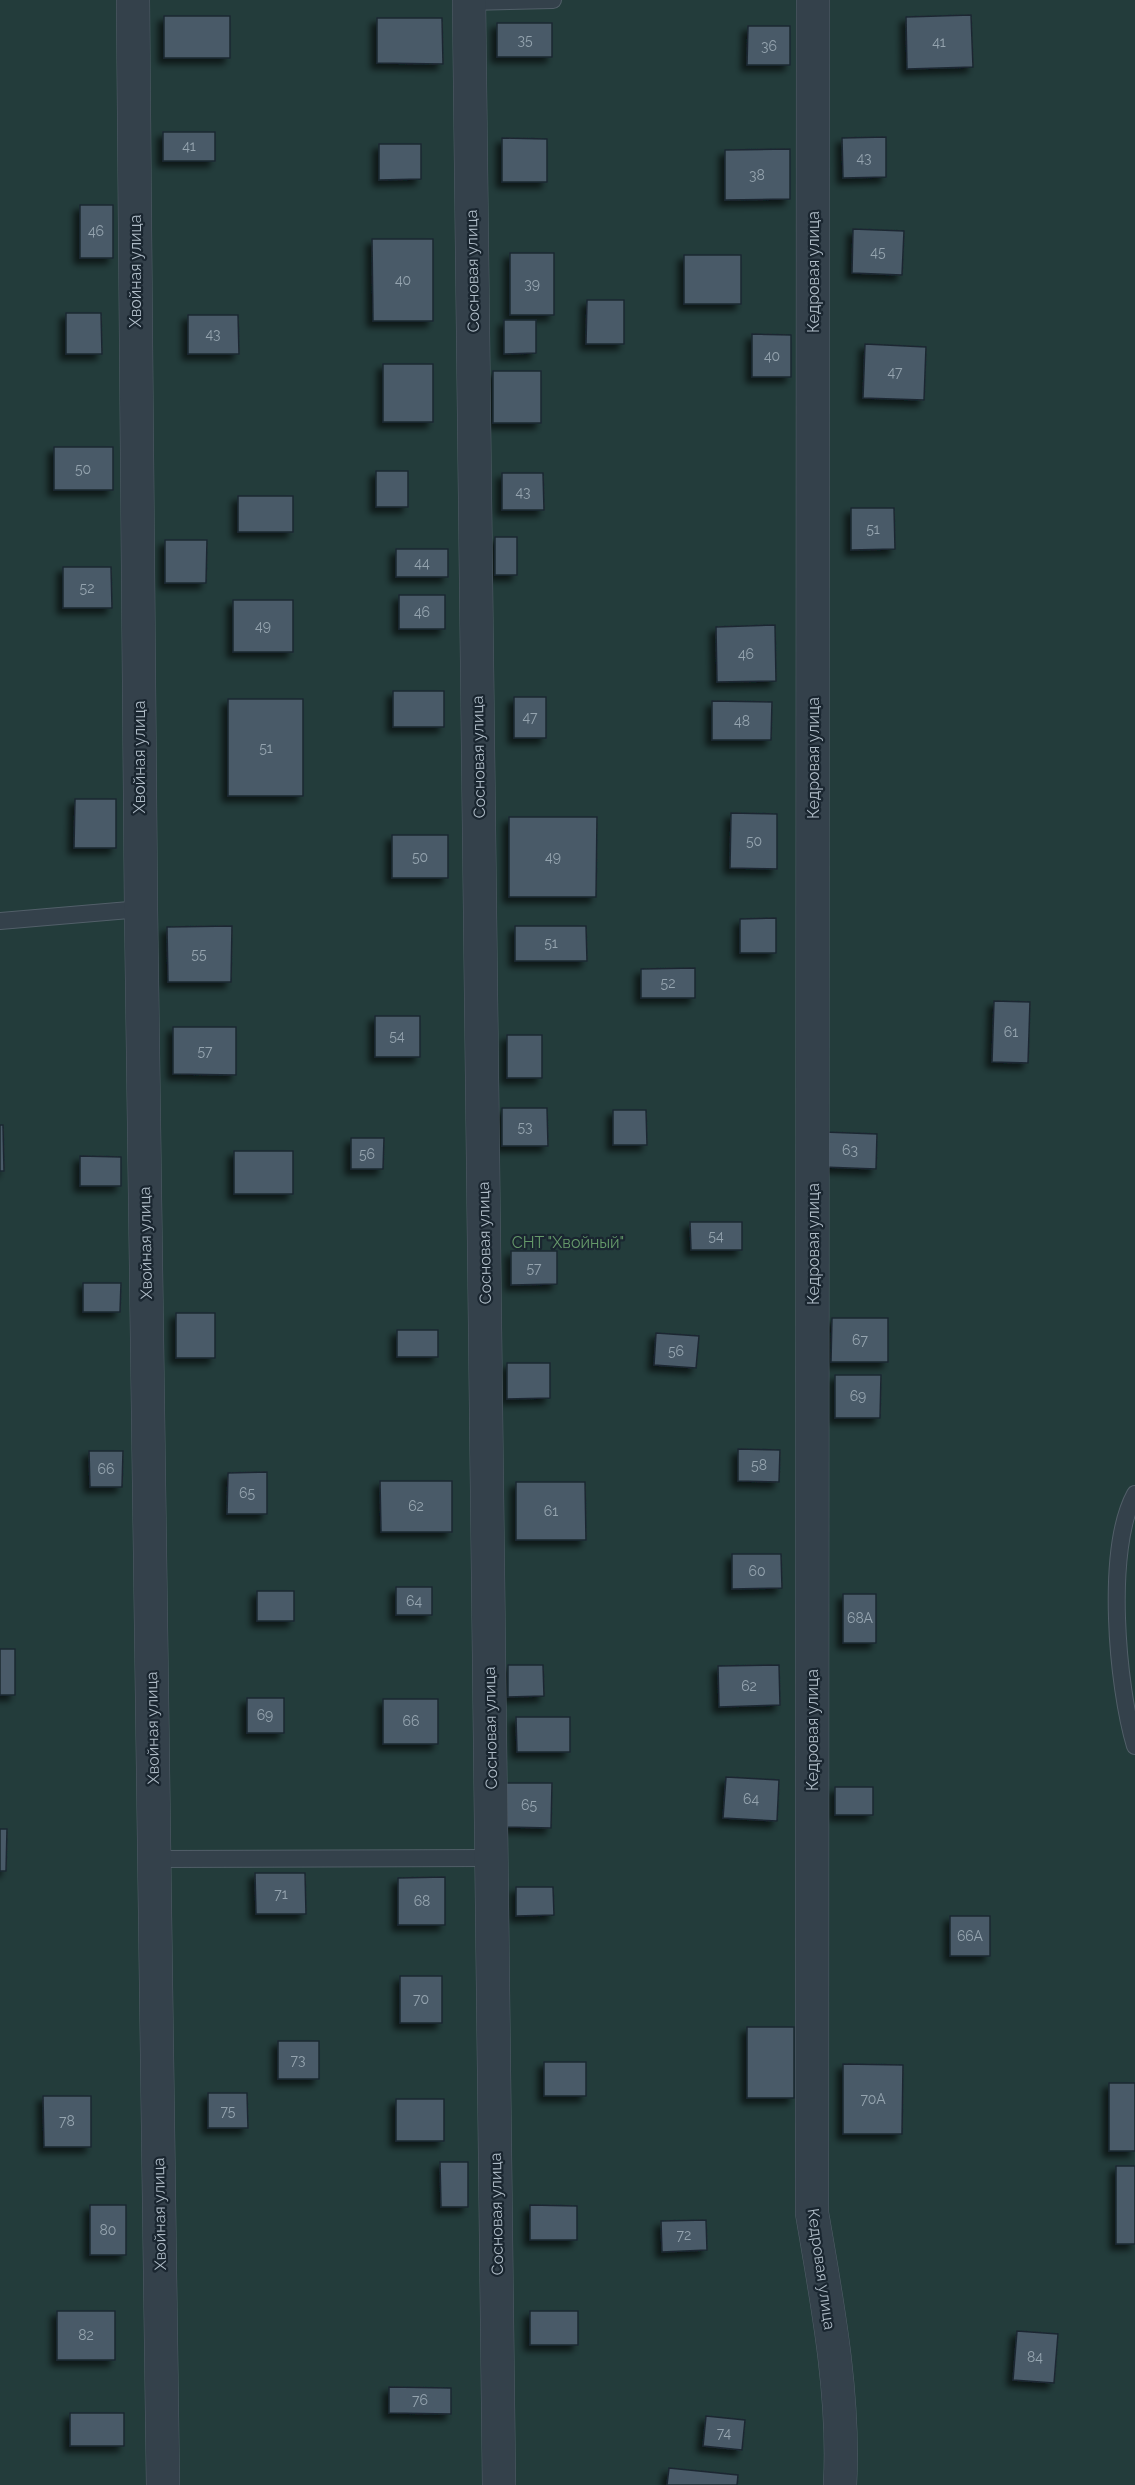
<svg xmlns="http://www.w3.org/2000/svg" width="1135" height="2485" viewBox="0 0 1135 2485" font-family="Raleway,sans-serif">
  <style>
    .green { fill: #233c3b }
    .building { fill: #485a67; stroke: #1c2832; stroke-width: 1.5; filter: url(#shadow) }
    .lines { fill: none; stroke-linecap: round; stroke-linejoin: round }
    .lane-casing { stroke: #525f69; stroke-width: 18 }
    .street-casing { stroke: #525f69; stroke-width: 34 }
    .lane { stroke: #34414b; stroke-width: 16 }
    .street { stroke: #34414b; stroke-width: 33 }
    .labels { text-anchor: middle; stroke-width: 4.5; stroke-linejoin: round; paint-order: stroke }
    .number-label { font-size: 14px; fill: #95a4af }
    .street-label { font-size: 16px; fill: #afbcc7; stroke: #1a2630 }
    .park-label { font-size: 16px; fill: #65996a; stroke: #1a2630 }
  </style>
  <defs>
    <filter id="shadow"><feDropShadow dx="-5.5" dy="5.5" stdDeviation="3" flood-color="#0009"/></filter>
  </defs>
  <rect width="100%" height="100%" fill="#212f3b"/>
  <path class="green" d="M0,0H1135V2485H0Z"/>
  <path class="building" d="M971,15L973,67L907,69L906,17Z
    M164,16H230V58H164Z
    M377,18H442L443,64L377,63Z
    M497,23H552V57H497Z
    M748,26H790V65H747Z
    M163,132H215V161H163Z
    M886,137V177L843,178L842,138Z
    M502,138L547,139V182H502Z
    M379,144H421V179L379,180Z
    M790,149V199L725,200V150Z
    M80,205H113V258H80Z
    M853,229L904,231L902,275L852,273Z
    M372,239H433V321H373Z
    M510,253H554V315H510Z
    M684,255H741V304H684Z
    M587,300H624V344H586Z
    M66,313H101L102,354H66Z
    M188,315H238L239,354H188Z
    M504,320H536V353L504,354Z
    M752,334L791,335V377H752Z
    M865,344L926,347L924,400L863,398Z
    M383,364H433V422H383Z
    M493,371H541V423H493Z
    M54,447H113V490H54Z
    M376,471H408V507H376Z
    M502,473H543L544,510H502Z
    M238,496H293V532H238Z
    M851,508H894L895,549L851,550Z
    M495,537H517V575H495Z
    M165,540H207L206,583H165Z
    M396,549H448V577H396Z
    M63,567H111L112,608H63Z
    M399,595H445V629H399Z
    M233,600H293V652H233Z
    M775,625L776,681L717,682L716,627Z
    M393,691H444V727H393Z
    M514,697H546V738H514Z
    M228,699H303V796H228Z
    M712,701L772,702L771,740H712Z
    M75,799H116V848H74Z
    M731,813L777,814V869L730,868Z
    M509,817H597L596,897H509Z
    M392,835H448V878H392Z
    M776,918V953H740V919Z
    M232,926L231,982H168L167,927Z
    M515,926H586L587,961H515Z
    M695,968V998H641V969Z
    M994,1001L1030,1002L1028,1063L992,1062Z
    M375,1016H420V1057H375Z
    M173,1027H236V1075L173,1074Z
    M507,1035H542V1078H507Z
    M502,1108H547L548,1146H502Z
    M613,1110H646L647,1145H613Z
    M0,1125H3L4,1171H0Z
    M824,1132L877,1134L876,1169L823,1167Z
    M351,1138H384L383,1169H351Z
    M234,1151H293V1194H234Z
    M80,1156L121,1157V1186H80Z
    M690,1222H742V1250H691Z
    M511,1251H557V1284L511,1285Z
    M83,1283H121L120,1312H83Z
    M176,1313H215V1358H176Z
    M832,1318H888V1362H831Z
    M397,1330H438V1357H397Z
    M656,1333L699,1336L696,1368L654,1365Z
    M507,1363H550V1398L507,1399Z
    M835,1375H881L880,1418H835Z
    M738,1449L780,1450L779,1482L738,1481Z
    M89,1451H123L122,1487H90Z
    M267,1472V1514H227L228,1473Z
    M380,1481H452V1532H381Z
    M516,1482H585L586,1540H516Z
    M732,1554H781L782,1588L732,1589Z
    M396,1587H432V1615H396Z
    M257,1591H294V1621H257Z
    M843,1594H876V1643H843Z
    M0,1649H15V1695H0Z
    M508,1665H543L544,1696L508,1697Z
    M779,1665L780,1705L719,1707L718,1666Z
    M247,1698H284V1733H247Z
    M383,1699H438V1744H383Z
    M516,1717H570V1752H517Z
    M726,1777L779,1780L777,1821L723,1818Z
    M506,1783H552L551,1828L506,1827Z
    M835,1787H873V1815H835Z
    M0,1829H7L6,1871H0Z
    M255,1873H305L306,1914H256Z
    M445,1877V1925H398V1878Z
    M516,1887H553L554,1915L516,1916Z
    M950,1916H990V1956H950Z
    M400,1976H442V2023H400Z
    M747,2027H794V2098H747Z
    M278,2041H319V2079H278Z
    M544,2062H586V2096H544Z
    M843,2064L903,2065L902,2134H843Z
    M1109,2083H1135V2151H1109Z
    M208,2093H247L248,2128H208Z
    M43,2096H91V2147H44Z
    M396,2099H444V2141H396Z
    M440,2162H468V2207H441Z
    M1116,2166H1135V2244H1116Z
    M90,2205H126V2255H90Z
    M530,2205L577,2206V2240H530Z
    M706,2220L707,2250L662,2252L661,2221Z
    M57,2311H115V2360H57Z
    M530,2311H578V2345H530Z
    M1017,2331L1058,2334L1054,2383L1013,2380Z
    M389,2387L451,2388V2414L389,2413Z
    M70,2413H124V2446H70Z
    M706,2416L745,2420L742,2450L703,2446Z
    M669,2468L738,2475L737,2485H667Z"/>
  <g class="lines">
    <g class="lane-casing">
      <path id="lane" d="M469,2L553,0
        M0,921L141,909
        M1135,1494C1105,1549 1117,1686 1135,1746
        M154,1859L492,1858"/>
    </g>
    <g class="street-casing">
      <path id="street" d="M133,0L141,909L163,2485
        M469,0L499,2485
        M813,0L812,2213C827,2301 845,2396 840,2485"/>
    </g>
    <use href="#lane" class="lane"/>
    <use href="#street" class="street"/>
  </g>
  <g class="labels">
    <g class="number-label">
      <text x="525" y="45">35</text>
      <text x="939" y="47">41</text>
      <text x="769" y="51">36</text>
      <text x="189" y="151">41</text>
      <text x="864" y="163">43</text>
      <text x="757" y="180">38</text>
      <text x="96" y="236">46</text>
      <text x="878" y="257">45</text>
      <text x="403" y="285">40</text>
      <text x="532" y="289">39</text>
      <text x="213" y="339">43</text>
      <text x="772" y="361">40</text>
      <text x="895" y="377">47</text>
      <text x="83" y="474">50</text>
      <text x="523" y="497">43</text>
      <text x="873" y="534">51</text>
      <text x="422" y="568">44</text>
      <text x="87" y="593">52</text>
      <text x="422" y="617">46</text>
      <text x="263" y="631">49</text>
      <text x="746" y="659">46</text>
      <text x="530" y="722">47</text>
      <text x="742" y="726">48</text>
      <text x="266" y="753">51</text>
      <text x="754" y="846">50</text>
      <text x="420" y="862">50</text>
      <text x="553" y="862">49</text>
      <text x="551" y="948">51</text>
      <text x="199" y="959">55</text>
      <text x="668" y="988">52</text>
      <text x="1011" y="1037">61</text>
      <text x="397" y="1041">54</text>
      <text x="205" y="1056">57</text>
      <text x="525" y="1132">53</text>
      <text x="850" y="1155">63</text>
      <text x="367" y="1159">56</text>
      <text x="716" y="1241">54</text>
      <text x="534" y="1273">57</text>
      <text x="860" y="1345">67</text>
      <text x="676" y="1356">56</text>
      <text x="858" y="1401">69</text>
      <text x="759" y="1470">58</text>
      <text x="106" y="1474">66</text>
      <text x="247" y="1498">65</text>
      <text x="416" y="1511">62</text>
      <text x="551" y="1516">61</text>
      <text x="757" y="1576">60</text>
      <text x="414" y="1606">64</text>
      <text x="860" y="1623">68А</text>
      <text x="749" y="1691">62</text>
      <text x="265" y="1720">69</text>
      <text x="411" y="1726">66</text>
      <text x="751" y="1804">64</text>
      <text x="529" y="1810">65</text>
      <text x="281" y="1899">71</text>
      <text x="422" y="1906">68</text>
      <text x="970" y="1941">66А</text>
      <text x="421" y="2004">70</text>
      <text x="298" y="2065">73</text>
      <text x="873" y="2104">70А</text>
      <text x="228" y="2116">75</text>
      <text x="67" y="2126">78</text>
      <text x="108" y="2235">80</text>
      <text x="684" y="2240">72</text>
      <text x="86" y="2340">82</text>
      <text x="1035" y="2362">84</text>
      <text x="420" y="2405">76</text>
      <text x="724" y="2438">74</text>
    </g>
    <g class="street-label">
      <text transform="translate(135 271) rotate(-90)" y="6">Хвойная улица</text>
      <text transform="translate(472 271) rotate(-91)" y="6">Сосновая улица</text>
      <text transform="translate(813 272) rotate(-90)" y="6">Кедровая улица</text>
      <text transform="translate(139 757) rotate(-90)" y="6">Хвойная улица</text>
      <text transform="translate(478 757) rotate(-91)" y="6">Сосновая улица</text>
      <text transform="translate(813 758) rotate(-90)" y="6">Кедровая улица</text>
      <text transform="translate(145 1243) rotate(-91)" y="6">Хвойная улица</text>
      <text transform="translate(484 1243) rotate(-91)" y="6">Сосновая улица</text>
      <text transform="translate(813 1244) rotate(-90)" y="6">Кедровая улица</text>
      <text transform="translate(152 1728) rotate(-91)" y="6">Хвойная улица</text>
      <text transform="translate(490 1728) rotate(-91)" y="6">Сосновая улица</text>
      <text transform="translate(812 1730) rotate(-90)" y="6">Кедровая улица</text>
      <text transform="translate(159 2214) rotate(-91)" y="6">Хвойная улица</text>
      <text transform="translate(496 2214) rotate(-91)" y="6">Сосновая улица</text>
      <text transform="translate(822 2269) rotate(82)" y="6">Кедровая улица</text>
    </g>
    <g class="park-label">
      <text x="568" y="1248">СНТ "Хвойный"</text>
    </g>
  </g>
</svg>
